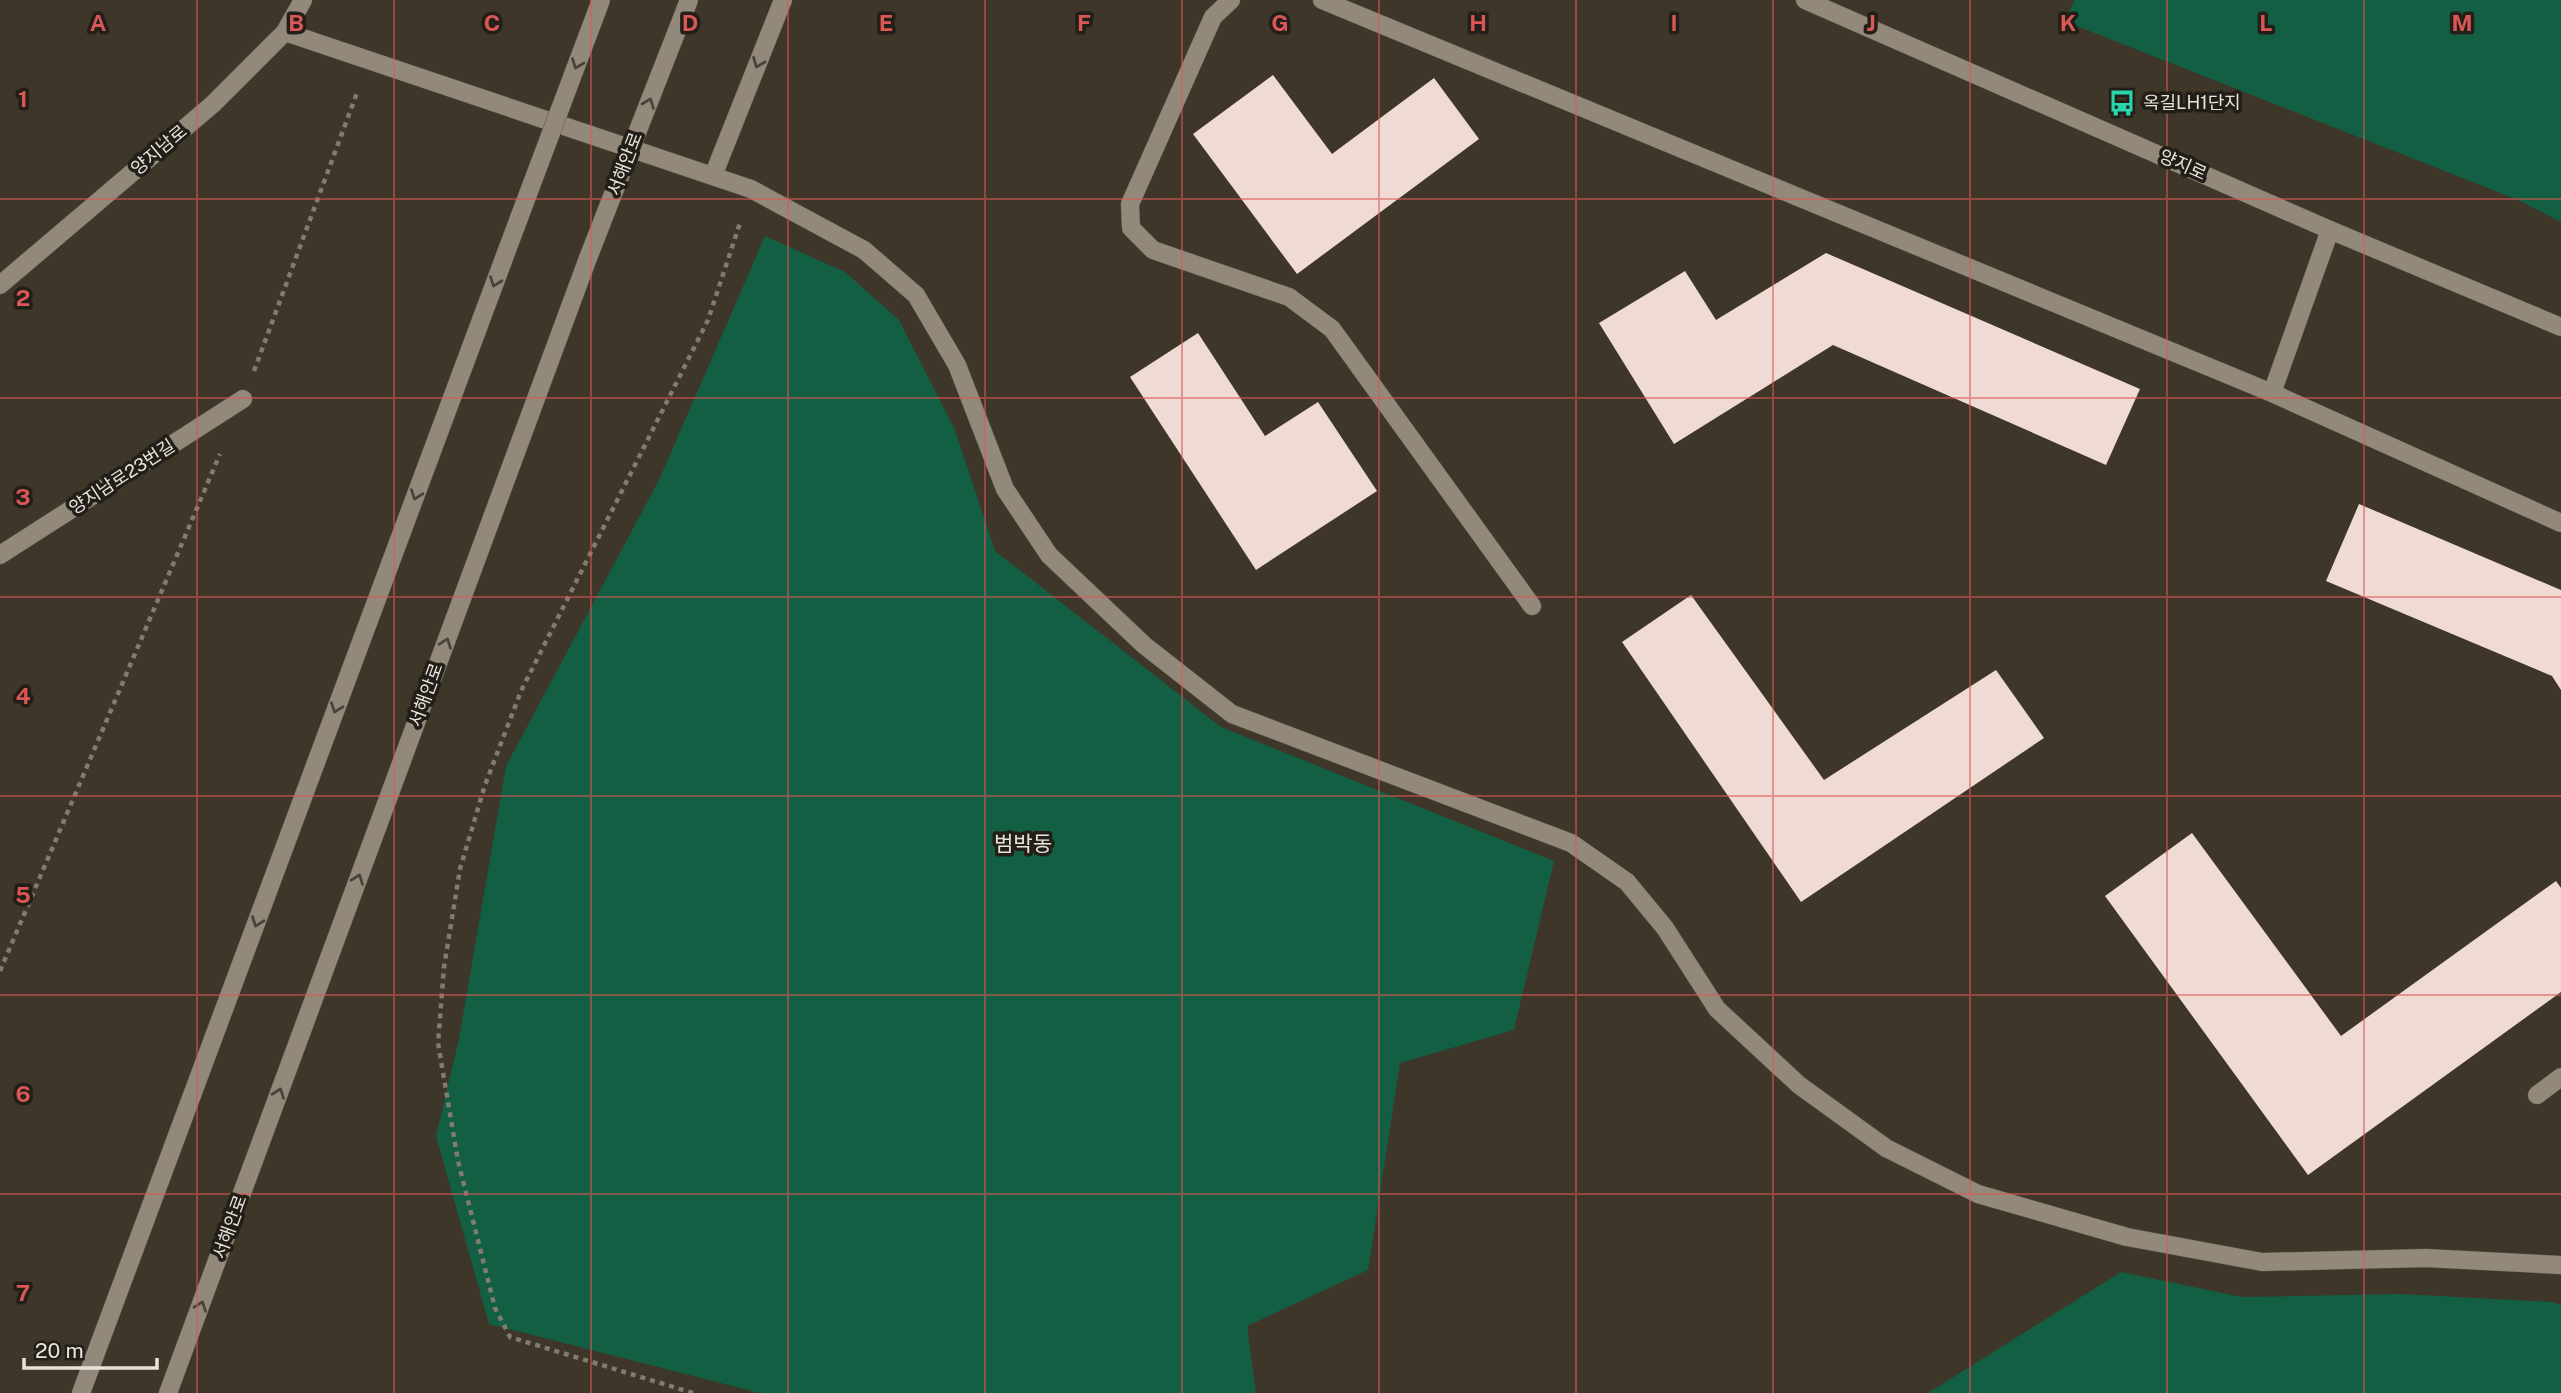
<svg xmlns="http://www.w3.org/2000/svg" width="2561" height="1393" viewBox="0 0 2561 1393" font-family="'Public Sans','Noto Sans KR',sans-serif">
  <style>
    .green { fill: #135f43 }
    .building { fill: #efdbd3 }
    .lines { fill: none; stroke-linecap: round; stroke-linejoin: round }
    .lane-casing { stroke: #5c544a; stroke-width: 19 }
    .street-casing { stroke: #5c544a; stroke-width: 19 }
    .secondary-casing { stroke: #5c544a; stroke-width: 19 }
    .path { stroke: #827b70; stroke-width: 4.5; stroke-dasharray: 5 5; stroke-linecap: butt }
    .lane { stroke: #93897a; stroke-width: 18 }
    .street { stroke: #93897a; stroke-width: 18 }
    .secondary { stroke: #93897a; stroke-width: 18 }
    .secondary-bridge-casing { stroke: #5c544a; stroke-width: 19; stroke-linecap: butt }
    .secondary-bridge { stroke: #93897a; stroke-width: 18 }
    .oneway { stroke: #4a433a }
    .grid { fill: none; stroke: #da5755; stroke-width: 2; stroke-opacity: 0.55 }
    .labels { text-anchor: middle; stroke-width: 7; stroke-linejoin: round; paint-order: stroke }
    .poi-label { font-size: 18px; fill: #e8e3db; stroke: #221e18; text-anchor: start }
    .street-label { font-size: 18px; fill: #e8e3db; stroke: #221e18 }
    .quarter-label { font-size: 21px; fill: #e8e3db; stroke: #221e18 }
    .grid-label { font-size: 23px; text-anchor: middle; font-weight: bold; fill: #da5755; stroke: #221e18; stroke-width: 7; stroke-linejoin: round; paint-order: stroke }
  </style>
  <rect width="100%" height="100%" fill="#3e3629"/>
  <path class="green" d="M2075,0H2561V222L2518,200L2064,21Z
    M765,236L845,272L899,320L955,430L995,551L1221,727L1554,861L1514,1030L1400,1063L1368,1270L1247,1326L1256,1393H760L489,1324L436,1136L459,1039L506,766L659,480Z
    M2121,1272L2242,1297L2401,1294L2552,1302L2561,1305V1393H1928Z"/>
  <path class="building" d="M1273,75L1332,154L1434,78L1479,139L1297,274L1193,134Z
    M1826,253L2140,389L2106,465L1833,345L1674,444L1599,323L1685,271L1716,320Z
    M1198,333L1265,436L1318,402L1377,491L1256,570L1130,377Z
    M2359,504L2561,590V690L2552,676L2326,581Z
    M1691,595L1824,780L1996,670L2044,738L1801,902L1622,642Z
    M2192,833L2341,1036L2556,881L2561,888V992L2308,1175L2105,896Z"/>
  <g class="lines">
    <g class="lane-casing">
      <path id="lane" d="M713,176L783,0"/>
    </g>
    <g class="street-casing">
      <path id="street" d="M1231,0L1213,17L1130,204L1131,228L1153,250L1289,297L1332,329L1532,606
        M1322,0L2272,393L2561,523
        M285,32L751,189L864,250L916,295L957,365L1005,489L1049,555L1144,645L1232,714L1571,843L1627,882L1665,928L1717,1009L1799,1085L1886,1148L1978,1194L2127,1237L2262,1262L2426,1258L2561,1265
        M0,285L213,104L285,32L303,0
        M2272,393L2330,230
        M0,555L243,399
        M2537,1095L2561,1077"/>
    </g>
    <g class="secondary-casing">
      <path id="secondary" d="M1805,0L2330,230L2561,327
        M81,1393L519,218
        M168,1393L588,258"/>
    </g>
    <path class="path" d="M254,371L358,90
      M0,971L220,454
      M693,1393L510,1337L495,1308L458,1161L438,1043L444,967L460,869L485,785L521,691L708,320L741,220"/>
    <use href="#lane" class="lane"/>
    <use href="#street" class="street"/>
    <use href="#secondary" class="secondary"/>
    <g class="secondary-bridge-casing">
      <path id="secondary-bridge" d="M519,218L601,0
        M588,258L689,0"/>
    </g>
    <use href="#secondary-bridge" class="secondary-bridge"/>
  </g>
  <defs><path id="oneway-chevron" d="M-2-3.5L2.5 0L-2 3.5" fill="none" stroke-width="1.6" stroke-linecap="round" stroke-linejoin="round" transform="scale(1.75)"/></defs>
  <g class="oneway">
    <use href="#oneway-chevron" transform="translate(758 63) rotate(112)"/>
    <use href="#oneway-chevron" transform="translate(577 64) rotate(111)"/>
    <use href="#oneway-chevron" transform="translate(649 103) rotate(-69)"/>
    <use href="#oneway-chevron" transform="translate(495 282) rotate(110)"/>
    <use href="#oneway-chevron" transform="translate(416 495) rotate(110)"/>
    <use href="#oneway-chevron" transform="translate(446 643) rotate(-70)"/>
    <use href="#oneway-chevron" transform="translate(336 708) rotate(110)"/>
    <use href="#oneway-chevron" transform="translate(358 879) rotate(-70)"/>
    <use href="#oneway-chevron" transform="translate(257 922) rotate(110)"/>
    <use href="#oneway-chevron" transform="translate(279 1093) rotate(-70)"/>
    <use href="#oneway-chevron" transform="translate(201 1306) rotate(-70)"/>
  </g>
  <path class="grid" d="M197,0V1393M394,0V1393M591,0V1393M788,0V1393M985,0V1393M1182,0V1393M1379,0V1393M1576,0V1393M1773,0V1393M1970,0V1393M2167,0V1393M2364,0V1393M0,199H2561M0,398H2561M0,597H2561M0,796H2561M0,995H2561M0,1194H2561"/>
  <defs>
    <g id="bus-bare" transform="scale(2.1)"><path d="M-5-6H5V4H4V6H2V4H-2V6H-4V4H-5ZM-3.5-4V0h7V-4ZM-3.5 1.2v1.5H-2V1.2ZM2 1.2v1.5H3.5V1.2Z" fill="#28d5ad" stroke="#221e18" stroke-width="2.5" paint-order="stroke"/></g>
  </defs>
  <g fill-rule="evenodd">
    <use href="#bus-bare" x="2122" y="103"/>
  </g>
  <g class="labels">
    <g class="poi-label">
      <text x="2143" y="109">옥길LH1단지</text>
    </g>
    <g class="street-label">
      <text transform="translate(159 150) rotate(-40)" y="6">양지남로</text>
      <text transform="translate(625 164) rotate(-69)" y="6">서해안로</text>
      <text transform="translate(2183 165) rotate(24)" y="6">양지로</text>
      <text transform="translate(122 477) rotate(-33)" y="6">양지남로23번길</text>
      <text transform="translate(426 695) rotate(-70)" y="6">서해안로</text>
      <text transform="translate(230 1227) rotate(-70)" y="6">서해안로</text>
    </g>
    <g class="quarter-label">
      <text x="1023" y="851">범박동</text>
    </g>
  </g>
  <g class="grid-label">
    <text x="98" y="31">A</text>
    <text x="296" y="31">B</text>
    <text x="492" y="31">C</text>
    <text x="690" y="31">D</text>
    <text x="886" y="31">E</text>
    <text x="1084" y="31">F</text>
    <text x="1280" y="31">G</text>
    <text x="1478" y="31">H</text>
    <text x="1674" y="31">I</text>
    <text x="1871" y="31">J</text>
    <text x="2068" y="31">K</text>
    <text x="2266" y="31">L</text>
    <text x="2462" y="31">M</text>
    <text x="23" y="107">1</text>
    <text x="23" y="306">2</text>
    <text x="23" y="505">3</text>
    <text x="23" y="704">4</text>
    <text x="23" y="903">5</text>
    <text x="23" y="1102">6</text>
    <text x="23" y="1301">7</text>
  </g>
  <path d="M24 1358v10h133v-10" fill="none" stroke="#e8e3db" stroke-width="3.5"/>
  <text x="35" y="1358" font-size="21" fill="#e8e3db" stroke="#221e18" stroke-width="5" paint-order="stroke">20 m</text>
</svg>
